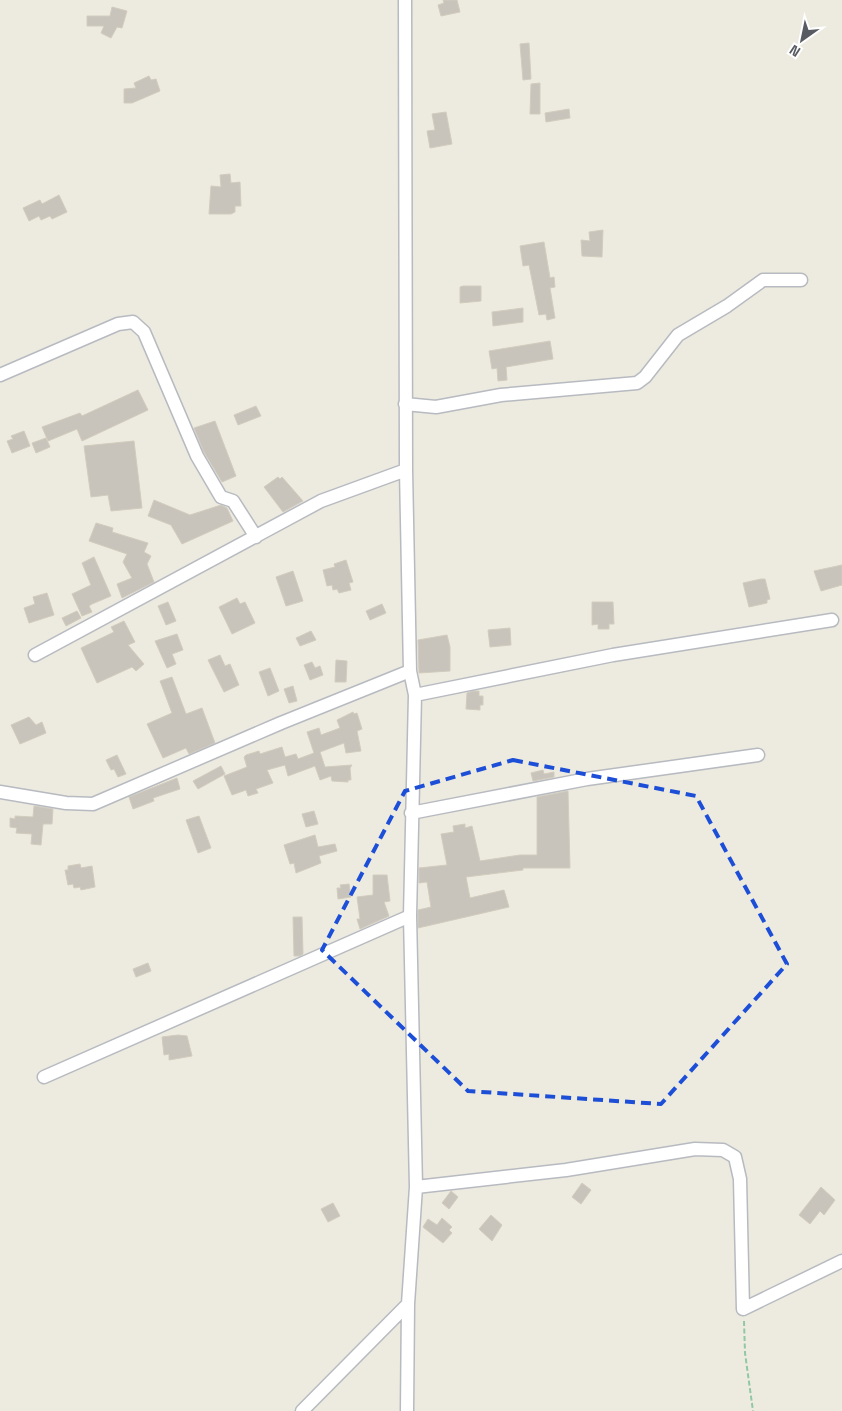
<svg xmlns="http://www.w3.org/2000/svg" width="842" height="1411" viewBox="0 0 842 1411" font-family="'Space Grotesk',sans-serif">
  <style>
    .building { fill: #c8c4bc; stroke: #d2ccbd }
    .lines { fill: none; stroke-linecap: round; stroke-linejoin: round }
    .minor-casing { stroke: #b7bac0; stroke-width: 15 }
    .path { stroke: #91c8a3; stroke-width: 2; stroke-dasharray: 5 2.5; stroke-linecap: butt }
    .minor { stroke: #fff; stroke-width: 12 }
    .marked { fill: none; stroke: #1d4ed8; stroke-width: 4; stroke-dasharray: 10 6; stroke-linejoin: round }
  </style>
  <rect width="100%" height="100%" fill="#edebdf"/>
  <path class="building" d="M443,0H457L460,12L441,16L438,5L444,3Z
    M112,7L127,11L122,28L117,27L111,38L101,33L104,26H87V16H110Z
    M529,43L531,79L523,80L520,44Z
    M149,76L151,80L156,79L160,91L132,103H124V89L136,88L134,83Z
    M540,83V114H530L531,84Z
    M569,109L570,118L546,122L545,113Z
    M446,112L452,144L430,148L427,131L435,130L432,114Z
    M230,174L231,183L240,182L241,206H235V212L231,214H209L211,186L221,187L220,175Z
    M59,195L67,212L52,219L50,216L41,220L39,216L29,221L23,208L40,200L42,204Z
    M603,230L602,257L582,256L581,240L590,241L589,232Z
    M544,242L550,278L554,277L555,287L550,288L555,318L547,320L546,314L539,315L529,265L523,266L520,246Z
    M463,286H481V301L460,303V287Z
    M523,308V322L493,326L492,312Z
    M550,341L553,359L506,367L507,380L498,381L497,368L492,369L489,351Z
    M138,390L148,410L82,441L77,429L48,441L42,427L80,413L82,416Z
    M256,406L261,416L238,425L234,415Z
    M215,421L236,476L222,482L204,452L194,428Z
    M24,431L30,446L12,453L7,441L13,439L11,436Z
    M46,438L50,447L36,453L32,443Z
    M134,441L142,508L111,511L108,495L91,497L84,446Z
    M278,477L280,479L282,477L303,501L283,512L264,487Z
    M154,500L190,515L221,505L227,508L233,521L182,544L171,525L148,516Z
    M96,523L113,528L112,532L148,543L144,552L151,556L147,564L154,582L122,598L117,584L132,578L123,562L127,554L89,541Z
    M94,557L111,596L92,604L89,606L92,612L82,616L72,594L91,585L82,563Z
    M346,560L353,582L349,583L351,590L339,593L337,589L333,590L332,585L327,586L323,570L335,567L334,564Z
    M842,565V585L821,591L814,571Z
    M293,571L303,601L286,606L276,577Z
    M761,579H765L770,599L767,600V603L749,607L743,583Z
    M47,593L54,615L29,623L24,608L35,604L33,597Z
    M237,598L240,604L245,602L255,623L232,634L219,607Z
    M168,602L176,621L166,625L158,606Z
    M592,602H613L614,624H609V629H598V624L592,625Z
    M382,604L386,613L370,620L366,611Z
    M77,611L81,618L66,626L62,618Z
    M124,621L135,642L128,645L144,664L136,671L132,667L97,683L81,648L114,632L111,627Z
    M510,628L511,645L490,647L488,630Z
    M311,631L316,640L300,646L296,638Z
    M177,634L183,650L172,654L176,664L167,668L155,641Z
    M447,635L450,647V671L419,673L418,640Z
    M220,655L225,666L230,664L239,685L224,692L208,660Z
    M336,660L347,661L346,682H335Z
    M312,662L315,668L320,666L323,675L310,680L304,665Z
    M270,668L279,691L268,696L259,672Z
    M172,677L186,714L202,708L215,743L189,754L186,748L163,758L147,724L172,713L160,681Z
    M293,686L297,701L289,703L284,689Z
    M474,691H479V696H483V705H480V710L466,709L467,693Z
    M353,712L354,714L357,713L362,729L357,731L361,751L346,753L344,743L320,752L325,767L352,765L350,768L351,780H348V782L332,781L331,776L320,780L315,766L288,776L285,765L267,770L273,783L256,789L258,793L248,796L246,790L232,795L224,776L247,767L244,757L246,755L259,751L260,754L282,747L285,757L296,754L298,759L314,753L307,732L319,728L321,735L340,728L337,720Z
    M29,717L36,725L42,722L46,733L20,744L11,725Z
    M117,755L126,774L118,777L114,769L111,770L106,760Z
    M221,766L225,774L198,789L193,781Z
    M543,770L544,774L554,772V777L533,781L531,773Z
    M177,778L180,789L153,798L154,801L133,809L129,797Z
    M568,791L570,868H523V870L466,877L470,898L504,890L509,907L418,928V910L431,907L427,882L419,883V868L447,865L441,834L454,832L453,826L465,824V828L472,826L480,861L520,855H537V797Z
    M34,806L53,809L52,824H43L41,845L31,844L32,834L16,833L17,828L10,827V818L15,819V816L33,817Z
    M314,811L318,824L306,827L302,814Z
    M199,816L211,848L198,853L186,820Z
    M315,835L318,847L335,844L337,851L319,856L321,863L296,873L294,863L290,864L284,845Z
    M80,864L81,868L92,866L95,887L81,890L80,887L74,888L73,884L68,885L65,870H68V866Z
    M373,875H387L390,901L384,902L389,916L360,929L357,919H360L357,897L373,895Z
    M349,884L351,897L338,899L337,888H341L340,885Z
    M293,917H302L303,954L300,956H294Z
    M148,963L151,971L136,977L133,969Z
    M178,1035L187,1036L192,1056L169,1060V1054L164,1055L162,1037Z
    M582,1183L591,1190L581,1204L572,1197Z
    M821,1187L835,1200L824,1215L820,1211L810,1224L799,1215Z
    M451,1191L458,1197L449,1209L442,1203Z
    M333,1203L340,1216L328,1222L321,1209Z
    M491,1215L502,1225L492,1241L479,1229Z
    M442,1218L452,1227L449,1230L452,1233L443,1243L423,1227L428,1219L437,1225Z"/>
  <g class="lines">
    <g class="minor-casing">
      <path id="minor" d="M405,0L406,470L410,671L415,695L410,916L416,1187L408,1304L407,1411
        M0,375L118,324L133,322L144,332L197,456L221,497L233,501L256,537
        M405,404L436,407L501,395L637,383L645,377L678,335L727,306L763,280H801
        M35,655L321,501L406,470
        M415,695L613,655L832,620
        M0,792L66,803L93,804L281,723L410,671
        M411,813L587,779L758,755
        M44,1077L410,916
        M416,1187L566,1170L695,1149L723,1150L735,1157L740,1179L743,1309L842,1261
        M302,1411L408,1304"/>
    </g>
    <path class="path" d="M744,1321L745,1353L753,1411"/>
    <use href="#minor" class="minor"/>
  </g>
  <path class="marked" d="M513,760L696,796L787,964L661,1104L468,1091L322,950L405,791Z"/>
  <g transform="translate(802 40) rotate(213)" stroke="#ffffff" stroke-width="4" paint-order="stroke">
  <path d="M0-4L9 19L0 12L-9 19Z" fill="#585c62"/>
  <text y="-8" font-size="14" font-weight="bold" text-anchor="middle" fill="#585c62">N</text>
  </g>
</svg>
